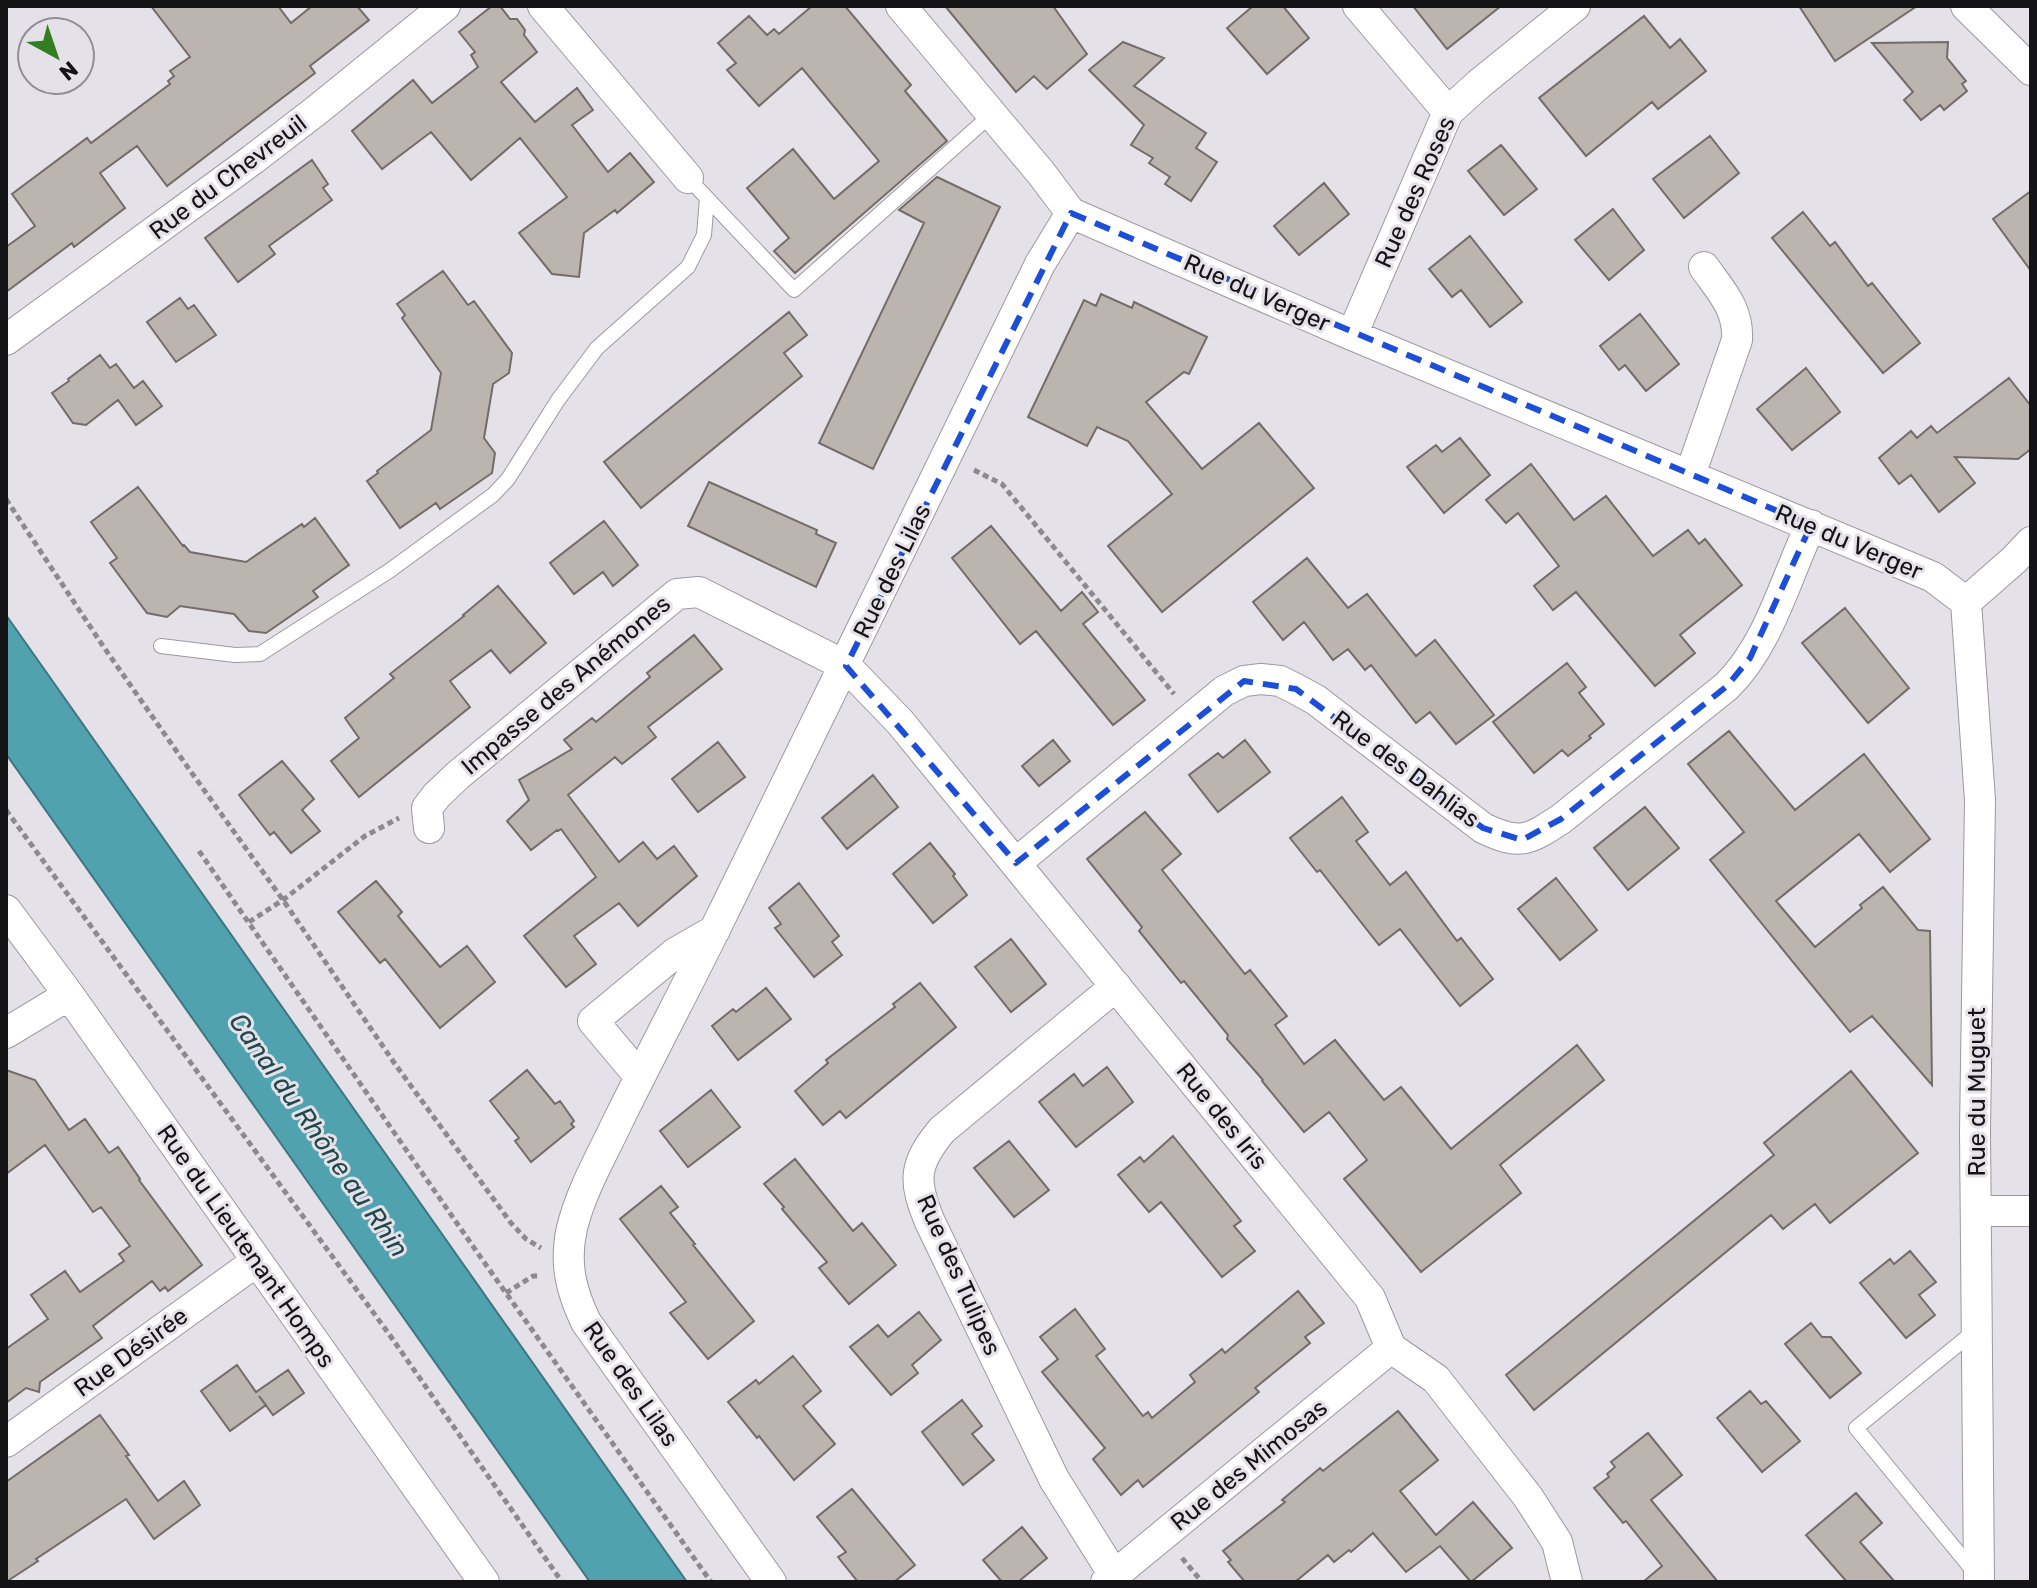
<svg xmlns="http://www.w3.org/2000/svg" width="2037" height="1588" viewBox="0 0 2037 1588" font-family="Rubik,sans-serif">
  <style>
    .water { fill: #50a2af; stroke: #3e7781; stroke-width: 2 }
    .building { fill: #bcb4af; stroke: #736c68; stroke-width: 2 }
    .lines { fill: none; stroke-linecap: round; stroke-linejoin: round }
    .lane-casing { stroke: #9c989f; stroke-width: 16 }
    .street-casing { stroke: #9c989f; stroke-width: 32 }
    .path { stroke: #8d8a8f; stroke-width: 5; stroke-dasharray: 6 4; stroke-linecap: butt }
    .lane { stroke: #fff; stroke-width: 14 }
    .street { stroke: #fff; stroke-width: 30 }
    .marked { fill: none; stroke: #1d4ed8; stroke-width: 6; stroke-dasharray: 16 10; stroke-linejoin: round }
    .labels { text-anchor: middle; stroke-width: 6; stroke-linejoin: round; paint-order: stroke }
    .street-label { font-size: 24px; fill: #141315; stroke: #e5e1e8 }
    .water-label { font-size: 26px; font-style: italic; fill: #20474d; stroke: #e5e1e8 }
  </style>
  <rect width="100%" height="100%" fill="#e5e1e8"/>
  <path class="water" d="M6,615L687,1582H590L6,754Z"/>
  <path class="building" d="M151,6H278L291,23L312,6H357L369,20L310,66L315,73L167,186L137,146L100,173L125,208L74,247L72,243L6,292V247L35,226L12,194L87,138L91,143L170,84L168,81L174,76L170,71L190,57Z
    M492,6H500L510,19H517L525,30L524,35L537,52L501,82L535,122L577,88L593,110L572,125L608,172L630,153L654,182L617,213L615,210L584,233L579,277L552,274L519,233L567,197L520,138L471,180L431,132L382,169L352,131L413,80L432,103L478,67L471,55L475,52L459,32Z
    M812,6H845L911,85L905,91L947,141L795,273L774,251L789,238L747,188L793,149L834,199L879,161L802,68L759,106L727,70L736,63L718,43L749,16L767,35L774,29L779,34Z
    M945,6H1053L1087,54L1047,89L1034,76L1016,92Z
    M1253,6H1283L1309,38L1267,74L1227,28Z
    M1413,6H1501L1447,49Z
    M1799,6H1917L1835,61Z
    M1644,16L1670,48L1680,39L1706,71L1658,109L1652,102L1586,156L1539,98Z
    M1123,42L1164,58L1134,86L1206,133L1196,148L1217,162L1191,201L1165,184L1170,177L1149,163L1153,158L1131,145L1144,125L1089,70Z
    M1948,42L1947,58L1966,81L1962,84L1967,91L1944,110L1940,105L1921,120L1904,100L1913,92L1872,43Z
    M1710,136L1739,173L1684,218L1653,179Z
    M1501,145L1537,189L1504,215L1468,171Z
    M312,160L328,184L323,188L332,200L269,246L275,254L238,282L205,238Z
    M937,177L1000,207L873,469L819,443L924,223L899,210Z
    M1324,183L1349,214L1299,255L1274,226Z
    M2031,191V271L1993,219Z
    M1613,209L1644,250L1609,280L1575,240Z
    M1803,212L1830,246L1835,242L1868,286L1872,283L1920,343L1883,373L1772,238Z
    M1470,236L1522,302L1490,327L1461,290L1452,297L1429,269Z
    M443,271L468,305L474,301L512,353L509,373L493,384L484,438L495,453L492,473L440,509L436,503L400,528L367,481L378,473L377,471L431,430L441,373L402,318L405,315L397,304Z
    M1101,294L1132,308L1134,302L1207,337L1189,374L1184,372L1146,402L1202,469L1259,423L1314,488L1162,612L1108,546L1172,494L1128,441L1097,427L1087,446L1028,417L1084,300L1096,306Z
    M180,298L188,309L194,305L216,335L176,362L147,322Z
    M789,312L807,335L784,353L802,376L641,508L604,462Z
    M1640,314L1679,364L1646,391L1625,365L1619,370L1600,346Z
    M100,355L110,368L116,364L134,388L143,381L162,406L136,425L118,400L86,425L73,423L52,393L69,381L68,379Z
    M1806,368L1840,412L1792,450L1757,409Z
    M2009,378L2031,406V449L2018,459L1955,457L1975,483L1939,512L1911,475L1899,484L1879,458L1911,431L1917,438L1931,426L1937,433Z
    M1460,438L1490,475L1444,513L1407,467L1436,445L1442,452Z
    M1531,464L1574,520L1606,496L1653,556L1688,530L1699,544L1705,539L1742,585L1680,635L1695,653L1655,686L1576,592L1553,610L1534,586L1559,566L1518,513L1506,523L1486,500Z
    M709,482L817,530L816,534L836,543L816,587L688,526Z
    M138,487L183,546L184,545L190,552L246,562L302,524L304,527L315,518L349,565L313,591L318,597L266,633L249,631L234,614L180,606L167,617L147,613L110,563L117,558L91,522Z
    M604,521L638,565L613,586L603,572L574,594L550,563Z
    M991,526L1061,611L1082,592L1098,612L1083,624L1145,700L1113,725L1036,631L1020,644L952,558Z
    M1307,558L1348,608L1367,594L1416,656L1435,640L1494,715L1456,744L1430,712L1416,723L1371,665L1365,670L1348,649L1333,660L1304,622L1283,640L1253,602Z
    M498,586L546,643L510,673L491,650L450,681L470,707L359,797L331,761L359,738L345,718L394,678L390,674L464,616L463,615Z
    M1845,608L1909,688L1868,723L1802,643Z
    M694,635L722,669L648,727L656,737L622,764L615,757L568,795L619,862L643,842L657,859L674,846L697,876L638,926L619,903L574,936L596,964L566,987L524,936L596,877L561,829L558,831L557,830L531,850L507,821L529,800L519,780L572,749L564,740L592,718L596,722L650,677L647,673Z
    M1567,663L1586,687L1579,693L1604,724L1589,736L1591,738L1568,756L1562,750L1534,773L1493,722Z
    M1729,731L1795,810L1864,754L1930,839L1890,872L1859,834L1776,901L1815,947L1862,908L1860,905L1883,887L1918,930L1930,931L1932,1085L1872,1016L1850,1032L1710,860L1744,832L1688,764Z
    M1053,740L1070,761L1039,786L1022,766Z
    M1245,740L1270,772L1218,812L1189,775L1218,753L1223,758Z
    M718,742L745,777L698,812L672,779Z
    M282,761L314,799L302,810L320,831L291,853L274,832L270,835L239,795Z
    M873,775L898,807L847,849L822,818Z
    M1342,797L1368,832L1356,841L1390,885L1406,872L1457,941L1461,938L1493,979L1460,1006L1400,929L1379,945L1320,870L1317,872L1290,838Z
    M1645,807L1679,848L1628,890L1594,848Z
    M1145,812L1181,854L1162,870L1245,974L1250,970L1287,1016L1275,1025L1304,1064L1335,1040L1384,1100L1401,1087L1451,1149L1577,1045L1604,1080L1500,1165L1521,1193L1421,1272L1344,1179L1367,1160L1329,1112L1304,1132L1262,1081L1263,1080L1227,1039L1228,1035L1184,981L1181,983L1139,931L1142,927L1087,859Z
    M930,843L955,874L953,876L967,895L933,923L893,874Z
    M1556,878L1597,930L1560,960L1518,909Z
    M376,881L402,912L398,916L440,967L467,946L495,982L440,1028L385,959L380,963L338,912Z
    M799,883L839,936L832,942L842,955L814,977L775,928L781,924L769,908Z
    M1011,939L1046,984L1011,1012L975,967Z
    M920,983L956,1027L846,1118L840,1111L823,1125L795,1091L828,1063L826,1060L895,1007L893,1004Z
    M766,988L791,1019L738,1060L712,1026L733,1009L736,1012Z
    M1107,1067L1133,1102L1076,1147L1039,1102L1074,1074L1083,1086Z
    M6,1070L35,1080L69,1130L85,1119L109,1153L118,1147L140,1179L139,1180L202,1265L168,1291L165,1287L160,1291L152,1281L93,1326L102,1338L40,1382L39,1392L26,1388L6,1403V1349L48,1319L31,1295L65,1271L80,1292L124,1261L119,1254L130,1246L101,1207L93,1212L45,1145L6,1174Z
    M527,1070L555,1104L560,1101L574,1121L571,1124L574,1127L531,1162L515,1141L519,1138L490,1101Z
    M1851,1071L1918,1153L1830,1223L1815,1204L1783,1229L1771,1215L1534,1410L1506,1375L1774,1155L1764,1143Z
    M711,1090L740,1127L688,1167L660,1131Z
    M1173,1136L1241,1221L1234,1226L1255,1251L1222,1277L1161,1202L1149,1212L1118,1175L1140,1157L1144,1162Z
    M1009,1141L1049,1190L1014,1217L974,1168Z
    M795,1159L853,1231L862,1223L896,1265L849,1304L819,1268L827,1262L782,1209L784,1207L764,1184Z
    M661,1186L678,1207L670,1213L695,1244L693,1245L754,1321L708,1359L670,1313L686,1302L620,1219Z
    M1910,1251L1936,1282L1919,1295L1935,1315L1906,1338L1860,1283L1890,1259L1894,1264Z
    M1298,1291L1324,1323L1305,1337L1310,1343L1255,1388L1259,1392L1143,1487L1138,1480L1121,1495L1093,1459L1105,1448L1042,1372L1058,1359L1040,1337L1075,1309L1105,1349L1096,1356L1143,1416L1148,1412L1152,1418L1195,1382L1190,1375L1222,1349L1225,1353Z
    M919,1312L941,1340L912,1365L918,1373L891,1395L850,1347L878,1325L888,1337Z
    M1811,1323L1822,1337H1831L1861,1373L1830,1398L1785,1344Z
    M793,1356L821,1391L803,1406L835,1444L794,1480L759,1436L757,1438L728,1402L756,1380L759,1384Z
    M237,1365L256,1392L288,1370L304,1393L273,1415L259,1396L266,1405L230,1431L201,1391Z
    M1750,1391L1761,1404L1766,1401L1800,1441L1762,1472L1717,1418Z
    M962,1400L982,1426L972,1434L994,1460L963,1485L922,1432Z
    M1398,1411L1438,1460L1400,1491L1436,1535L1473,1502L1512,1548L1471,1582L1440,1546L1406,1572L1373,1533L1351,1552L1349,1550L1334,1562L1328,1555L1295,1582H1245L1228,1562L1231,1560L1223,1551L1285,1502L1282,1500L1320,1468L1323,1471Z
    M100,1415L129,1455L126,1456L158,1501L184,1481L200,1505L154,1539L126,1499L36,1559L38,1561L6,1582V1482Z
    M1648,1433L1682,1475L1651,1500L1718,1582H1643L1662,1566L1626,1521L1623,1523L1594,1488L1609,1477L1607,1474L1615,1467L1611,1462Z
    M852,1489L915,1565L894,1582H858L838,1557L846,1552L817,1517Z
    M1856,1493L1882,1523L1860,1542L1895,1582H1847L1806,1535Z
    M1022,1527L1047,1558L1018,1582H1002L983,1560Z"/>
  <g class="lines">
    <g class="lane-casing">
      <path id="lane" d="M688,178L794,290L992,114
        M161,646L235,655L260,654L389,571L493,495L508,479L558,400L597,348L688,267L704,235L707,198
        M1975,1573L1856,1428L1977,1329"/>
    </g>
    <g class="street-casing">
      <path id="street" d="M543,6L688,178
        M901,6L1041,173L1071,213L1352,335L1933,577L1966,602
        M1358,6L1448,112
        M1966,6L2031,70
        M1352,335L1448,112L1479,84L1575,6
        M6,340L252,160L317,110L445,6
        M1690,475L1737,340C1739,309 1721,291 1704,267
        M1966,602L1980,800L1975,1131L1979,1582
        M1966,602L2014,560L2031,542
        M429,828L427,808L437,795L457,776L677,594L699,592L846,666L900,722L1370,1298L1391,1348L1436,1379L1528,1497L1557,1542L1567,1582
        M1016,863L1224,691L1244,681L1261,679L1280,681L1296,689L1316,700L1483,828C1520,846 1529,840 1561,819L1727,686C1770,643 1785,579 1811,525
        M6,910L69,995L484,1582
        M6,1033L69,995
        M640,1077L593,1021L675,953L715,930
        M1976,1211H2031
        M6,1442L257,1261
        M1114,1575L1054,1479L930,1222C913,1181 913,1165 942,1130L1116,986
        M771,1582L586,1322C571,1291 564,1263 572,1228C581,1191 601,1157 617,1123C651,1054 687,986 721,917C829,700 935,482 1040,264L1071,213
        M1106,1582L1391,1348"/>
    </g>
    <path class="path" d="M974,470L1002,484L1174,694
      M6,499L103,646L189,769L283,900L395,1064L511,1223L526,1239L541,1248
      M6,810L389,1334L562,1582
      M199,851L479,1255L711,1582
      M249,922L283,900L365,836L399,818
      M506,1293L533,1276H540
      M1182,1558L1202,1582"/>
    <use href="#lane" class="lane"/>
    <use href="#street" class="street"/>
  </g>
  <path class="marked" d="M1071,213L1811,525L1750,658L1727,686L1561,819L1522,840L1483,828L1296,689L1244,681L1016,863L846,666Z"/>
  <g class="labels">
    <g class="street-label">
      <text transform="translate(228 177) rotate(-37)" y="8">Rue du Chevreuil</text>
      <text transform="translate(1415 192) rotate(-66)" y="8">Rue des Roses</text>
      <text transform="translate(1257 293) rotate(24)" y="8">Rue du Verger</text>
      <text transform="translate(1849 542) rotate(23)" y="8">Rue du Verger</text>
      <text transform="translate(892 571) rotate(-64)" y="8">Rue des Lilas</text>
      <text transform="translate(566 685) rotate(-40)" y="8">Impasse des Anémones</text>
      <text transform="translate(1406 769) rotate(37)" y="8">Rue des Dahlias</text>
      <text transform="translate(1977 1092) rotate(-90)" y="8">Rue du Muguet</text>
      <text transform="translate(1222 1116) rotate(51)" y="8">Rue des Iris</text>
      <text transform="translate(246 1246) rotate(55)" y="8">Rue du Lieutenant Homps</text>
      <text transform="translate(959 1275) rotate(66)" y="8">Rue des Tulipes</text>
      <text transform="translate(131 1352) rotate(-36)" y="8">Rue Désirée</text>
      <text transform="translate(631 1384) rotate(55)" y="8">Rue des Lilas</text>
      <text transform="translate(1249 1465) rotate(-39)" y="8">Rue des Mimosas</text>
    </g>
    <g class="water-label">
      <text transform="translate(319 1135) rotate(55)" y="9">Canal du Rhône au Rhin</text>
    </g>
  </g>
  <rect width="2037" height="1588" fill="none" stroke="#141315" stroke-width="16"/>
  <g transform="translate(56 56) rotate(140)"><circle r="38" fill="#e5e1e8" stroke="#918f94" stroke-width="2"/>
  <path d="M0-6L14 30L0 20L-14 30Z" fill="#357d21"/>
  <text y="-12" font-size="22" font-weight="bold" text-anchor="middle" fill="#141315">N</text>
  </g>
</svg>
